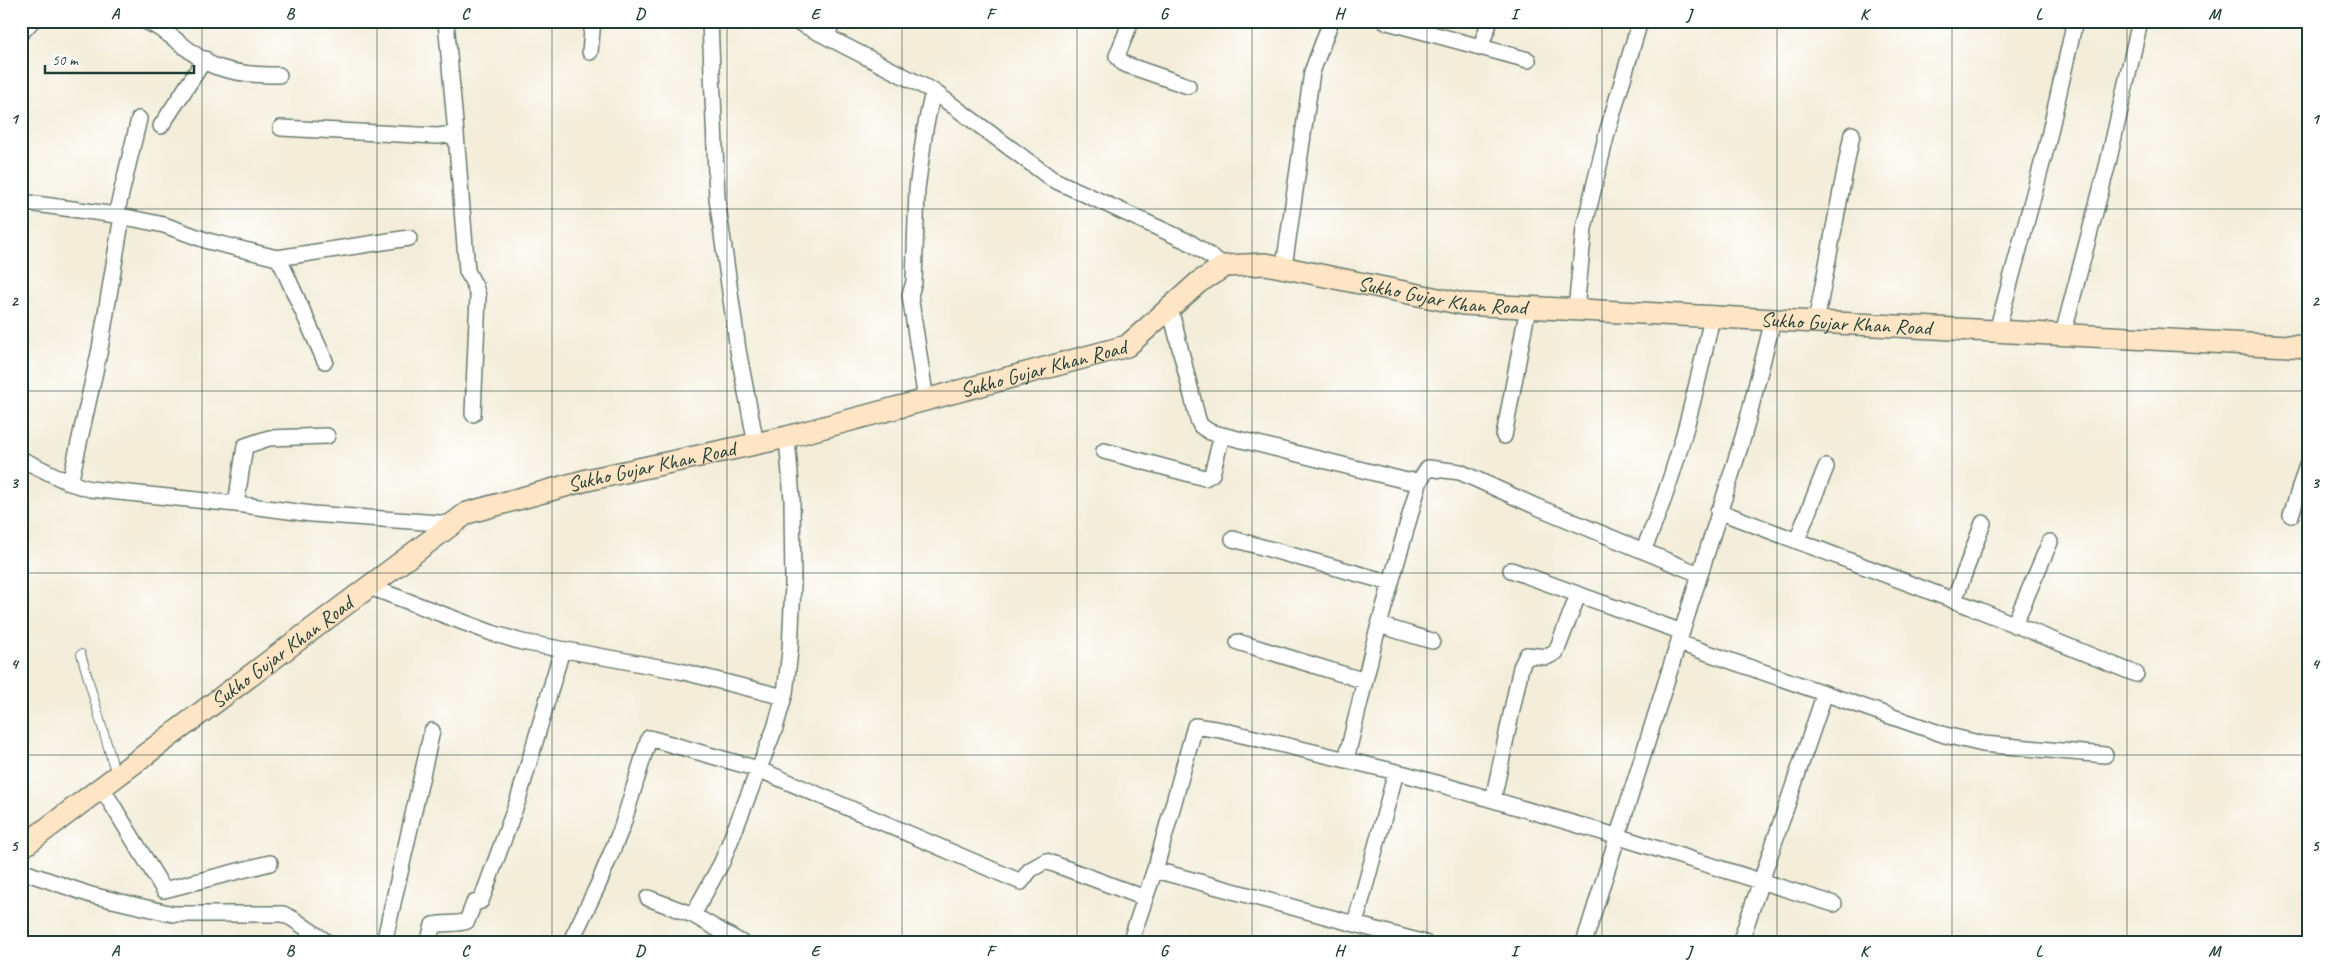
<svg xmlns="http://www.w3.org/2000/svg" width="2329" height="964" viewBox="0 0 2329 964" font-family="Caveat,sans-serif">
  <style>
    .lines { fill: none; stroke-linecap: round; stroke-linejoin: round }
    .service-casing { stroke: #697b6e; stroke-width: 10 }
    .minor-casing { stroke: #697b6e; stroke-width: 18 }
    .secondary-casing { stroke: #697b6e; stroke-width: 24 }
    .service { stroke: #fff; stroke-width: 8 }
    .minor { stroke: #fff; stroke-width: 15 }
    .secondary { stroke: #fde5c5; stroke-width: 21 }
    .grid { fill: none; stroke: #1f3d34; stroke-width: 1; stroke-opacity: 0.55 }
    .labels { text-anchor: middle; stroke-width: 4; stroke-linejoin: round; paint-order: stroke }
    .street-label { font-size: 21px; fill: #1f3d34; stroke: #fff }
    .neatline { fill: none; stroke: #1f3d34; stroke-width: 2 }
    .grid-label { font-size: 16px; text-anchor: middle; font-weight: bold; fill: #1f3d34 }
  </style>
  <rect width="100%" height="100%" fill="#fff"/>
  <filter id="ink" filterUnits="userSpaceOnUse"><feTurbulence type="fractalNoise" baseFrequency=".02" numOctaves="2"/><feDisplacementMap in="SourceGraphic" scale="10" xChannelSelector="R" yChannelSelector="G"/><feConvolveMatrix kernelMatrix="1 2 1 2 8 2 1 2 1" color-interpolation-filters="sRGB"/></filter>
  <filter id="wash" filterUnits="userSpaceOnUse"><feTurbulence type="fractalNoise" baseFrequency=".0096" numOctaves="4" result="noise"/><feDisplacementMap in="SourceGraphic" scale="20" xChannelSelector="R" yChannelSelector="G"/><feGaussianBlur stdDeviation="1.12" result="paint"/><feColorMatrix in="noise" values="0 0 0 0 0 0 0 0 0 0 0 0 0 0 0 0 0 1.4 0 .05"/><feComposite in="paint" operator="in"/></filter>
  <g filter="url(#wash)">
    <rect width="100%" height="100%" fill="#f3edd9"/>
  </g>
  <g filter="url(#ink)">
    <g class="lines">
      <g class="service-casing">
        <path id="service" d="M81,654L116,775"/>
      </g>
      <g class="minor-casing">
        <path id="minor" d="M145,21C173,32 192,58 217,67C238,74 257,75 279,75
          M710,21L717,198L738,350L756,444
          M796,21L933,91L1052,179L1191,243L1225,266
          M1131,21L1117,56L1124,64L1188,86
          M1384,21L1528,60
          M21,33L32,21
          M827,35L833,21
          M1480,48L1490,21
          M590,52L593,21
          M161,126L205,59
          M281,128L437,136L456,134L446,21
          M456,134L467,271L475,286L478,296L473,414
          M21,202L116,215L164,225L208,241L277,258L281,263L325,361
          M116,215L139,119
          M277,258L409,238
          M1284,267L1312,72L1331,21
          M1170,308L1198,420L1201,426L1210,432L1407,481L1420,480L1428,468L1460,472L1535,506L1699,574
          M1576,310L1584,228L1607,133L1640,21
          M1816,322L1852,134
          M1997,331L2047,145L2075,21
          M2063,334L2108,163L2140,21
          M926,401L910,295L914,282L917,189L925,129L933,91
          M1504,436L1528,307
          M1104,451L1205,478L1212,474L1222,435
          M21,459L70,483L90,489L236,504L312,514L453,524
          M70,483L100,349L122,216
          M236,504L245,446L269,438L327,436
          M1718,511L1979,610L2136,674
          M2291,515L2308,462
          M1233,539L1391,583
          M1797,540L1826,467
          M1643,551C1676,476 1695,397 1712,317
          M1511,570L1682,632
          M370,587L492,633L522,642L680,671L784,697
          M1954,601L1983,523
          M1379,625L1432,641
          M2014,625L2050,542
          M1238,642L1365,681
          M1679,643L1945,735L1983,744L2105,755
          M1346,760L1375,639L1420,480
          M102,788L164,890L270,863
          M1493,800L1521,667L1527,655L1547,657L1556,652L1578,595
          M1155,870L1425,943
          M21,871L91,895L173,914H283L293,919L328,943
          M648,898L693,915L742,943
          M693,915L722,862L775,728L785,693L790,651L793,584L792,499L787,437
          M1355,924L1396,772
          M384,943L432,731
          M428,943L433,925C445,922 457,925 467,921L474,903L481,901L518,800L562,650
          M570,943L598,885L622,827L649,738L758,769L1021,882L1030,870L1046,861L1145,898
          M1130,943L1157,863L1195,726L1221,730L1405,774L1616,836L1834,904
          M1584,943L1744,434L1773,320
          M1740,943L1825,693"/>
      </g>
      <g class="secondary-casing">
        <g id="secondary">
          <path id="s1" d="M21,848L467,513L587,480L787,437L1127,346L1199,282L1225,266L1266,264L1463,304L2308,347"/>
        </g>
      </g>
      <use href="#service" class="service"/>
      <use href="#minor" class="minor"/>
      <use href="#secondary" class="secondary"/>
    </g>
  </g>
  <path class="grid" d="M202,21V943M377,21V943M552,21V943M727,21V943M902,21V943M1077,21V943M1252,21V943M1427,21V943M1602,21V943M1777,21V943M1952,21V943M2127,21V943M21,209H2308M21,391H2308M21,573H2308M21,755H2308"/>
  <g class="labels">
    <g class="street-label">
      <text dy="7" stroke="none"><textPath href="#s1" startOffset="1586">Sukho Gujar Khan Road</textPath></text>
      <text dy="7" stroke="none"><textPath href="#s1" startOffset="1991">Sukho Gujar Khan Road</textPath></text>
      <text dy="7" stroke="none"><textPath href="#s1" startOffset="1152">Sukho Gujar Khan Road</textPath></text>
      <text dy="7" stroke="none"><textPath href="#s1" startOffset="748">Sukho Gujar Khan Road</textPath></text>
      <text dy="7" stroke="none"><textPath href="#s1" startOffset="326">Sukho Gujar Khan Road</textPath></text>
    </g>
  </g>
  <rect width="2329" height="964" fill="none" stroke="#fff" stroke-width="55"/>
  <path d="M45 65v8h149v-8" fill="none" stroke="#1f3d34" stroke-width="2.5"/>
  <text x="52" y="65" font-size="15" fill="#1f3d34" stroke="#ffffff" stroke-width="4" paint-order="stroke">50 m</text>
  <rect x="28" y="28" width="2274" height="908" class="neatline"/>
  <g class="grid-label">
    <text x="115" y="19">A</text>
    <text x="290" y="19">B</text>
    <text x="465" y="19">C</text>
    <text x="640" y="19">D</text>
    <text x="815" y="19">E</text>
    <text x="990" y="19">F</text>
    <text x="1164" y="19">G</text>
    <text x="1339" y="19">H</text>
    <text x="1514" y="19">I</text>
    <text x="1689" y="19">J</text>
    <text x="1864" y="19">K</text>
    <text x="2039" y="19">L</text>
    <text x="2214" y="19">M</text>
    <text x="14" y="124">1</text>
    <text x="2315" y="124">1</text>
    <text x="14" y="306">2</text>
    <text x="2315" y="306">2</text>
    <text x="14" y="488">3</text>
    <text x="2315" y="488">3</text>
    <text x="14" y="669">4</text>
    <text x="2315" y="669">4</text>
    <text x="14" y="851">5</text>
    <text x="2315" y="851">5</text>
    <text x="115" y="956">A</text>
    <text x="290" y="956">B</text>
    <text x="465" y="956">C</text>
    <text x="640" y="956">D</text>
    <text x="815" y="956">E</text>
    <text x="990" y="956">F</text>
    <text x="1164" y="956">G</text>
    <text x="1339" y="956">H</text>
    <text x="1514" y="956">I</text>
    <text x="1689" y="956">J</text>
    <text x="1864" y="956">K</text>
    <text x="2039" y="956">L</text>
    <text x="2214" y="956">M</text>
  </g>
</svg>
